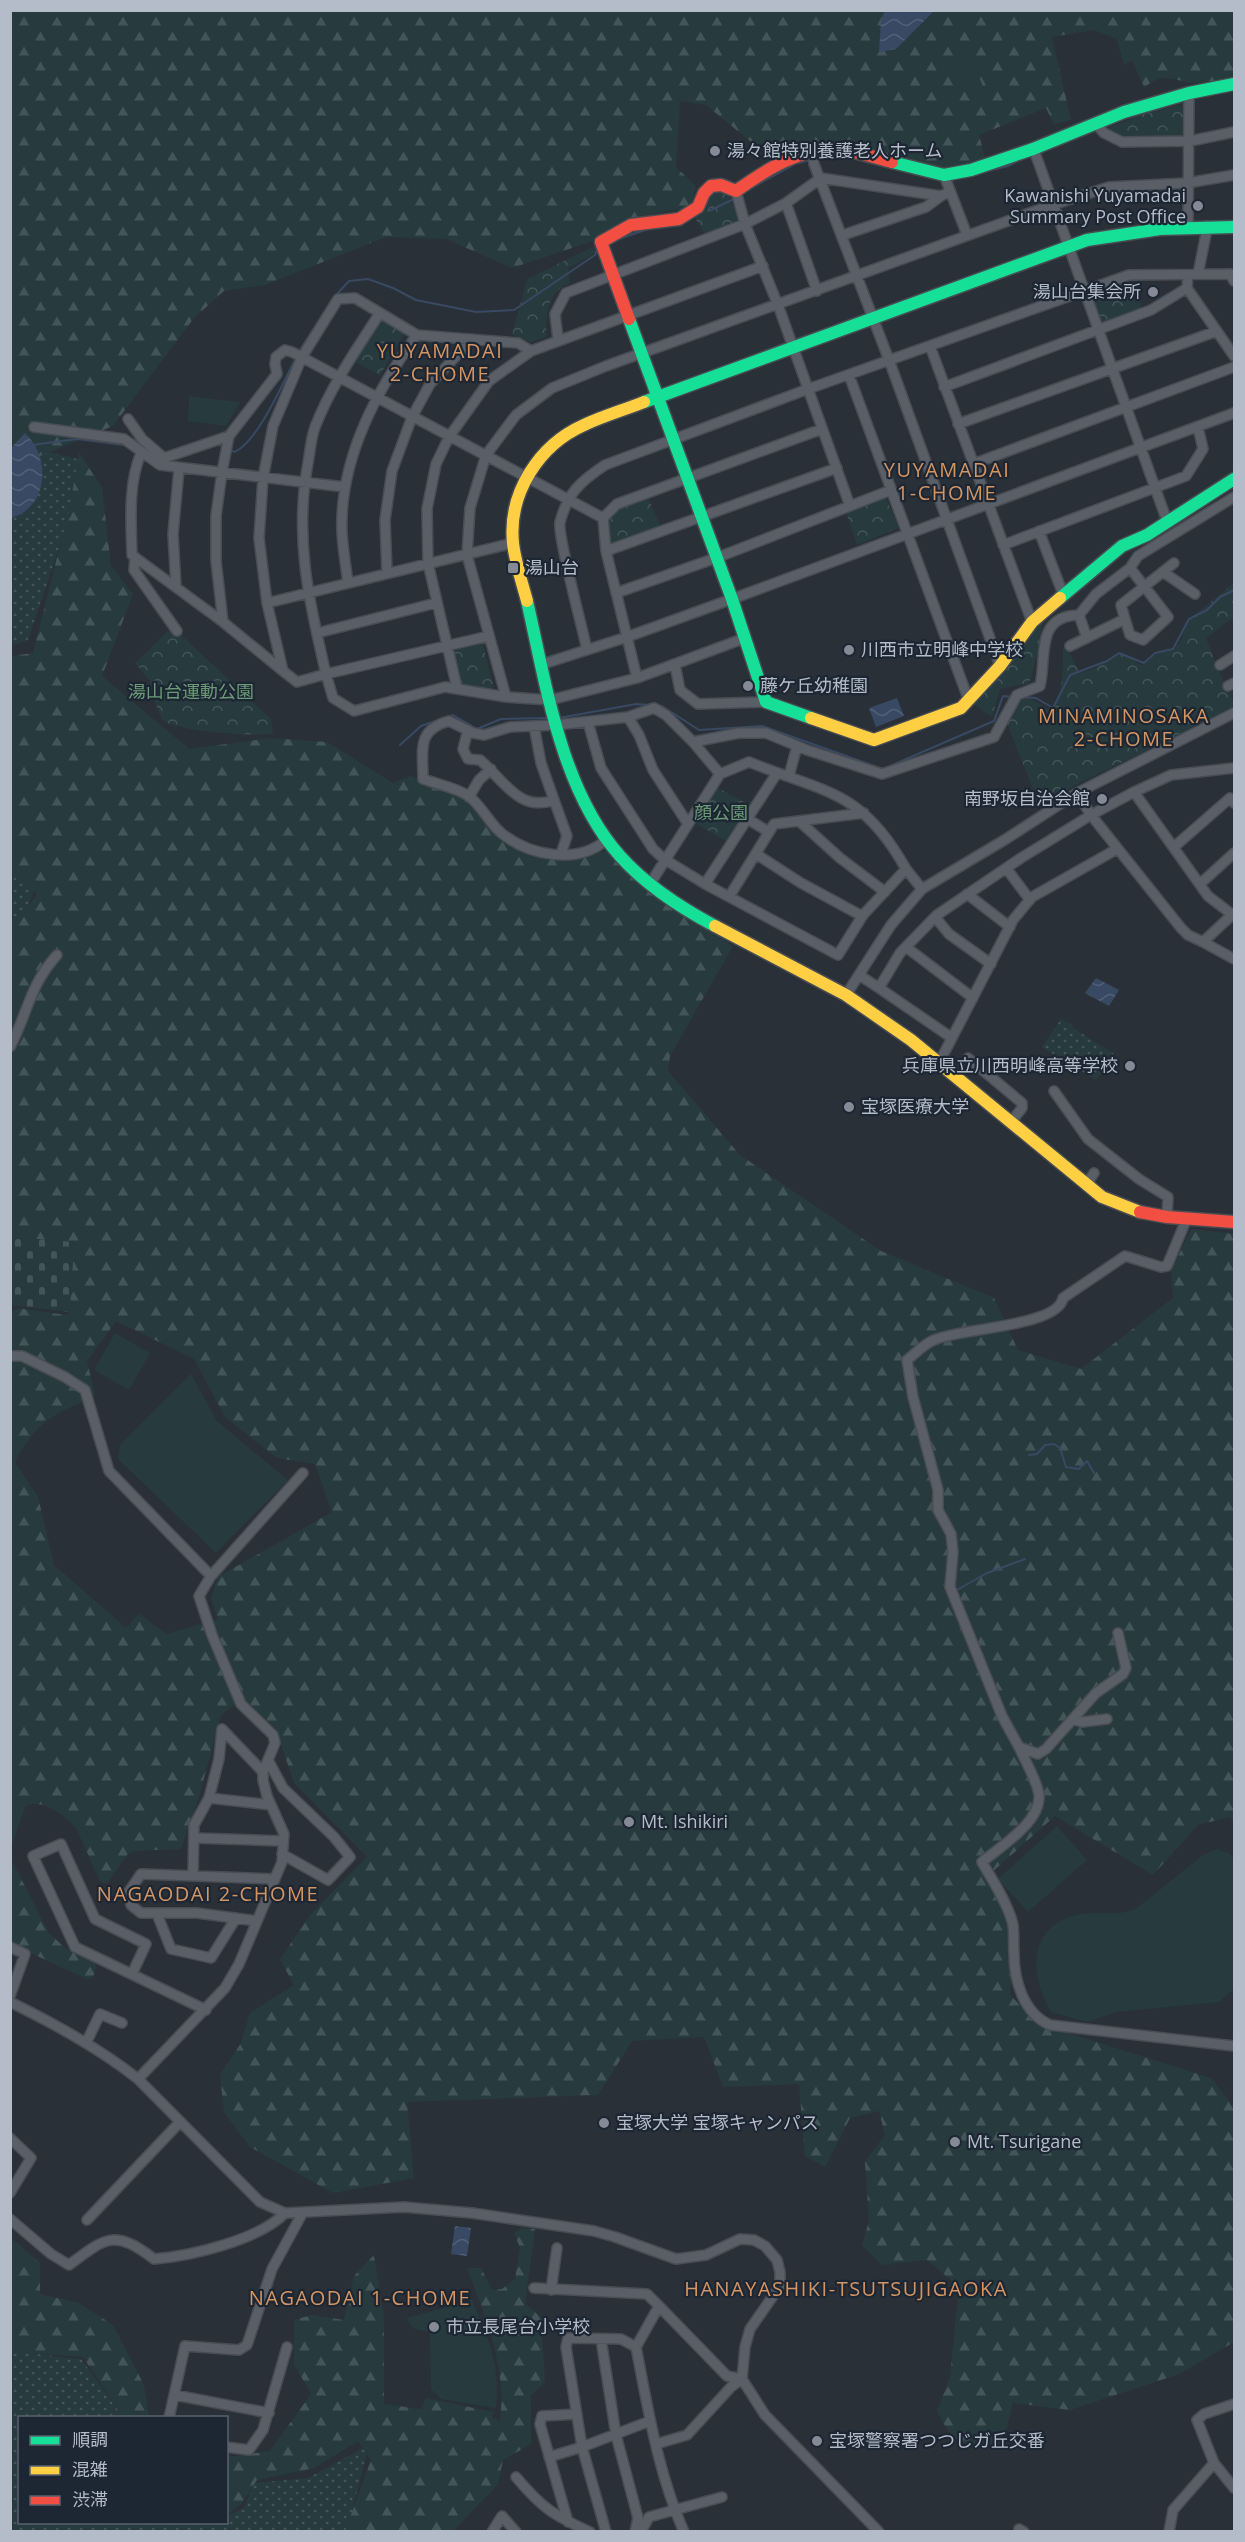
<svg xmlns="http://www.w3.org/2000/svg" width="1245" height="2542" viewBox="0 0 1245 2542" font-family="'Open Sans','Noto Sans JP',sans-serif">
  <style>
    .grass { fill: url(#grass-dots) }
    .forest { fill: url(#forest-firs); fill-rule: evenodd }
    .cemetery { fill: url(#cemetery-stones) }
    .park { fill: url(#park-crowns) }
    .pitch { fill: #273a3e }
    .water { fill: url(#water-waves) }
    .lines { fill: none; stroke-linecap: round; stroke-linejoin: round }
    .stream { stroke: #384963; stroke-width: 2 }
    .street-casing { stroke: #484c53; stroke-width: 12 }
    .fast-casing { stroke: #484c53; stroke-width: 15 }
    .slow-casing { stroke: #484c53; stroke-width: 15 }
    .jam-casing { stroke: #484c53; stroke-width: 15 }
    .street { stroke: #5a5e66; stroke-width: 9 }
    .fast { stroke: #16e098; stroke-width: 12 }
    .slow { stroke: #ffcf43; stroke-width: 12 }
    .jam { stroke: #f24e42; stroke-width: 12 }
    .poi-dot { fill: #848b96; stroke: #1d2633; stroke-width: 2 }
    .labels { text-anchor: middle; stroke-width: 4.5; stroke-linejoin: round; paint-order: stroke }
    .poi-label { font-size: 18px; fill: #b4bcc9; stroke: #1d2633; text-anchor: start }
    .park-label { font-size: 18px; fill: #6b9a76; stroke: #1d2633 }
    .neighbourhood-label { font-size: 20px; letter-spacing: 1.5px; fill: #d59563; stroke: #1d2633 }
  </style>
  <defs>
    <pattern id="grass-dots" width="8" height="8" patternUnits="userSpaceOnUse" patternTransform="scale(1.5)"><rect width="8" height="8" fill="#273a3e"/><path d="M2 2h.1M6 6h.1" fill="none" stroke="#445559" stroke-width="1.8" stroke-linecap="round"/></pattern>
    <pattern id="forest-firs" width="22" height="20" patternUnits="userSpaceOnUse" patternTransform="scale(1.5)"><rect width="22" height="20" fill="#273a3e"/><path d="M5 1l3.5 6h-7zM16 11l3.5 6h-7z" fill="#445559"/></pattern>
    <pattern id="cemetery-stones" width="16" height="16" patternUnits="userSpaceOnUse" patternTransform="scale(1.5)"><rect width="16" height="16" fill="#273a3e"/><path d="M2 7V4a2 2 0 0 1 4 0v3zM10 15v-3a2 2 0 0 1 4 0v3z" fill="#445559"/></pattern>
    <pattern id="park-crowns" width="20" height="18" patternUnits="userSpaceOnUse" patternTransform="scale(1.5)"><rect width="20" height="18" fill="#273a3e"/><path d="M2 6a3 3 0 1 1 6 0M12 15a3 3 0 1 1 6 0" fill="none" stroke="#445559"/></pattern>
    <pattern id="water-waves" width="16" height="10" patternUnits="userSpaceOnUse" patternTransform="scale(1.5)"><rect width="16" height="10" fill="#384963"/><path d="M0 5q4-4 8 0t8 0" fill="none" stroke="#526178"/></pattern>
  </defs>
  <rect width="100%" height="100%" fill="#2a3038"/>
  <path class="grass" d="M45,451L81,460L74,504L28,640L11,646V458Z
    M11,867L36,886L11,946Z
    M1061,1019L1073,1025L1072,1027L1114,1054L1096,1080L1042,1047Z
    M10,2351L81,2359L123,2417L20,2418V2522H226L227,2516L244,2508L254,2483L308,2478L369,2445L347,2531L315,2530L313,2532L11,2531Z"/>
  <path class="forest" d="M11,11H1234V79L1189,83L1175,79L1159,78L1144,87L1132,60L1124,65L1117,39L1094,30L1052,37L1071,120L1054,124L1046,108L979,135L985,158L970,165L936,168L899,155L842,145L773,160L706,105L680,101L676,167L696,186L690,207L630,218L596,240L512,268L446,239L386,237L265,285L224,291L194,318L113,426L11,468Z
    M79,452L102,488L111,566L133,594L102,676L189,749L270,738L327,742L393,783L411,776L463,797L503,834L551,857L608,851L664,903L733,946L670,1056L668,1071L740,1155L881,1251L994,1298L1018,1350L1081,1369L1173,1298L1171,1271L1191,1229L1234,1234V1824L1230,1817L1198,1825L1153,1875L1055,1816L990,1874L1017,1920L1010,1995L1039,2024L1211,2078L1234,2107V2342L1179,2374L1070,2410L1013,2403L1003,2444C964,2448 955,2447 937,2411L950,2377L959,2287L927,2260L882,2265L862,2245L869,2221L865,2162L885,2135L879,2111L850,2118L825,2167L805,2156L799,2084L723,2087L704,2037L632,2041L598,2095L407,2102L414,2178L333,2193L250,2147L224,2112L220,2075L241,2043L250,2013L294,1985L280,1959L311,1914L367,1857L294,1783L276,1729L244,1698L221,1715L200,1793L181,1849L133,1851L127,1855L107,1884L100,1881L76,1828C66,1816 39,1796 25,1807L11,1846V1312L17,1308L66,1315L69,1313L74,1242L11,1237V930L37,894L11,875V656L33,653L70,506ZM116,1321L194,1359L225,1417L277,1458L315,1464L332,1512L218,1577L211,1598L218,1619L167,1634L139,1614L126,1628L54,1565L38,1497L15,1462C39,1418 52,1416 95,1396L87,1361Z
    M10,1857L49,1933L64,1947L95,1962L96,1968L93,1978L87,1979L11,1944Z
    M522,2228L535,2229L525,2304L541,2317L545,2382L531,2395V2444L503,2460L498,2484L453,2531H345L371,2460L358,2441L314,2468L257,2480L241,2504L227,2515V2457L270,2451L311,2394L294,2364V2320L312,2315L344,2320L354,2276L374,2255L384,2318V2404L421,2409L426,2398L493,2412L492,2418L500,2421C507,2365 486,2319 467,2268H481L492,2290L502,2289L515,2279L520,2248L514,2233Z
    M10,2237L40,2263V2294L79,2303L113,2325L144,2385L149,2417H123L83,2357L11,2352Z"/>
  <path class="cemetery" d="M11,1237L74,1242L70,1312L11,1305Z"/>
  <path class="park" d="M1184,104V137L1123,139L1106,129L1140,115Z
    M717,188L727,190L741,225L705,234L693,215L703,196Z
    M595,246L600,250L568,268L570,283C546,292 547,314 546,337L530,342L512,335L527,279Z
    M1130,278L1143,311L1100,325L1088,293Z
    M375,314L405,333L380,375L348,358Z
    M885,495L898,528L857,545L845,509Z
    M648,497L661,528L609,545L608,521L620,509Z
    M1234,583V617L1206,638L1218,669L1234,703V708L1075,785L1040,807L1007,723C1012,711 1018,690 1035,701C1041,704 1045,709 1052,709C1064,696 1063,665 1063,649L1066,646L1079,672L1092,670L1120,653L1126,654L1140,665H1144L1155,654L1174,650L1182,638L1185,623Z
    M1040,617L1043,621C1038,642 1037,663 1029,683L1000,689L992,717L972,703Z
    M168,631L181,635L271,719L273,734C251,736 179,732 162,720C158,706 150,695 150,681L135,663Z
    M482,641L493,685L491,691L460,686L451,647Z
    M716,787L750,805L726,841L693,822Z"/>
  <path class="pitch" d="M971,54L984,90L969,95L956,60Z
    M189,396L240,402L226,426L188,421Z
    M115,1333L150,1353L129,1390L94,1370Z
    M191,1374L217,1421L288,1480L216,1553L118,1459L120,1445Z
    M1057,1826L1087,1860L1028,1912L998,1879Z
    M1217,1849L1229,1853L1234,1860V1989L1219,2002L1116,2012L1087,2022L1051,2012C1028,1973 1028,1923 1082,1914C1101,1911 1119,1917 1137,1908L1203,1855Z
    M472,2300C488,2339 501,2364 496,2408L441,2399L431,2389L430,2332C419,2330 411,2331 407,2318Z"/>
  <path class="water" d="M885,10H933V12L896,49L879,52L881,20Z
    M25,433C51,457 49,507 11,518V448Z
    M897,698L904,716L876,727L869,708Z
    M1096,978L1119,990L1109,1006L1085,993Z
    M455,2226L471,2228L467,2256L451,2254Z"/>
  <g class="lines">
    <path class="stream" d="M833,156L854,159
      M816,158L828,156
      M863,161L913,173
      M798,163L810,160
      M984,172L1008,166L1026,157
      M746,191L793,165
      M709,211L736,198
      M616,240L651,228
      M336,295L349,281L368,279L393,288L416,300L476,312L514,310L595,255L598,247
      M298,353L331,302
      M32,445L77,439L124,445L129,448
      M229,449L234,452C257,444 284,380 296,358
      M1022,697L1036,698L1053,708L1070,675L1107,661L1119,653L1144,663L1155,653L1173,649L1189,619L1207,610L1220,597L1234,590
      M656,705L662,706L699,730L762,726L883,769L994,721L1003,696L1013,697
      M559,718L636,704L651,705
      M400,745L421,726L453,715L477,729L501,719L550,718
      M1029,1455L1037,1454L1045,1445L1054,1444L1060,1448L1066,1467L1079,1469L1087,1461L1094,1473
      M957,1590L987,1573L1025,1559"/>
    <g class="street-casing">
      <path id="street" d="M1096,124L1104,133L1122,142L1190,141L1234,132
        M1034,150L1167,521
        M813,151L814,164L889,360L1000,666
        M944,175L967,235
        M736,191L745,224L778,305L850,506
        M786,203L817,291
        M1188,226L1189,93
        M843,235L926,207L941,196
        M1198,274L1206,234V226
        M1187,288L1234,356
        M380,313C356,350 331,386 315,427C311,438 310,452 308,463C294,537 309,602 326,674L489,636
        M558,339L555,314L566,293L745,224L786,203L821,178L941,196L949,192
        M930,346L1032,622
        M849,375L969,701
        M944,387L1151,310L1187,288L1188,275
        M128,419L142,439L164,458L229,436
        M958,424L1217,331
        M34,427L124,439L160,465L345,487
        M141,453C128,484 131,521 132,555L223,622L283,671
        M973,464L1234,367
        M603,518L617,504L822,429
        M1039,531L1063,594
        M1003,545L1186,476L1203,449L1198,427
        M606,551L837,468
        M135,557L134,570L177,631
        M1163,572L1195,594
        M387,573L385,520L392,471L412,417L430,384L472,339
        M348,583C346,567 343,550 342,533C339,460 375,392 417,335
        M176,587L173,534L179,469
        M616,593L716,558L891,490
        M267,603L513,543
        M1079,615L1087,638
        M1125,619L1121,605L1174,563
        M223,622L216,561V516L222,472L229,436L277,374L275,364L276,357L285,350L292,352L603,518L606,551L637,678
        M317,633L436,603
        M745,638L637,678L550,700L506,697L467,555L470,508L486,455L516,415L552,388L606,366L1052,205L1109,187L1187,183L1234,175
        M1070,646L1125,619L1130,635L1143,640L1168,617L1130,568
        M587,650C583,630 557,534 560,522C568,492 581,481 605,465L808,389L1129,275L1230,274L1234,281
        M543,664L627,637L732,599L1234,413
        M675,665L680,690L698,704L766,702
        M1220,665L1234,656
        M1228,686L1234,683
        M457,688L428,563L427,509L436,464L449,437L489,381L531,351
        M506,697L445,687L354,711L333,698L326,674L297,682L283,671L267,603L259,538L263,478L273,426L302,357L338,299L355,298L417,335L518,343L531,351L763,266
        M628,717L639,735L653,770L688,824
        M588,722L601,768L653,849L664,859L705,884L838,955L863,915L906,869L922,889
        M534,726L541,763L554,800
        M468,730L463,749L468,759L480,760C503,779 519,813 554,800L567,836L561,854
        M1234,768L1171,775L1134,792L1208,896L1234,916
        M720,774L749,762C826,793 862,790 906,869
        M789,776L797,746
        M1077,793L1091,815L1181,928L1188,935L1203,942
        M469,797L479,780L491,769
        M746,818L769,832
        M799,821L840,858L885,892
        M606,840C577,865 529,856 500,832C489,822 482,807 470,797C458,788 437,784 423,779C423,750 416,730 449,721L473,733L484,735L510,727L556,725L628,717L654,708L666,715L693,742L739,733H766L807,750L882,774L994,737L1017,695L1040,686C1047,656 1035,616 1079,615L1096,594L1130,568L1138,556L1234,497
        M1174,847L1230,798L1234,803
        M756,854L801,883L862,916
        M1006,868L1030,900
        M650,884L720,774L693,742
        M705,884L777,773
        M1200,884L1234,853
        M967,894L1010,927
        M729,897L774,824L864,813
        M1234,913L1203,942L1234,959
        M935,917L949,934L991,964
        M906,947L973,998
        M859,975L879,988
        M846,995L891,925L922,889L1006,839L1077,793L1234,713
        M952,1038L879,988L900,953L937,915L1021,858L1091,815L1134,792
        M10,1047C28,1013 29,986 57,955
        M968,1058L1022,1103V1108L1011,1122
        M939,1063L1013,920L1032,897L1117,849
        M1054,1091L1088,1139L1139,1179L1168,1197L1167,1217
        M1086,1185L1094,1173
        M10,1356H22L65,1377L85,1390L109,1471L211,1576
        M1118,1633L1126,1668L1123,1674L1096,1693L1046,1749L1038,1754L1019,1747L1002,1716L950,1587L953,1552L951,1534L938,1510V1490L913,1397L907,1360C916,1353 924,1344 934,1340C959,1328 1058,1327 1063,1298L1125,1256L1161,1267L1167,1266L1187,1218
        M1073,1719L1082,1722L1107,1719
        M1019,1747C1025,1761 1037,1780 1039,1795C1041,1822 1000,1847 982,1862C992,1880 1006,1900 1012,1921C1015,1930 1013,1943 1014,1953C1014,1980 1023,2013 1050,2025L1234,2046
        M268,1760L283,1788L334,1837L350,1857L328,1880L282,1854
        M209,1798L271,1805
        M194,1838L283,1841
        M193,1875L194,1825L209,1798L219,1759L222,1729L263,1772
        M157,1914L171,1949L211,1958L236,1918
        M257,1921L197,1913H141L131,1905L128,1893L141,1874L275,1879
        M10,1947L25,1954L10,1996
        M132,1974L146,1944L95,1919L61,1844L33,1856L75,1947L206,2010
        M10,2002C55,2024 99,2048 138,2079L260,2202L285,2213L404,2207L472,2213L594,2231L615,2237L676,2259L706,2255L740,2239L754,2240L765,2246L777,2260L780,2272V2286L750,2329L745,2347L742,2379L765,2415L879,2532
        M86,2043L100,2014L122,2023
        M138,2079L225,1988L239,1964L282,1862L284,1834L267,1796L263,1780V1772L275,1743L273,1735L241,1704L212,1635L199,1596L211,1576L303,1473
        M10,2138L31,2158L10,2193
        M10,2219L51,2254L69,2265C106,2237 115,2229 154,2259C191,2256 259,2240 285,2213
        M87,2220L180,2122
        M534,2288L647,2294L659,2306
        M551,2290L557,2248
        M601,2339L616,2435L638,2518L635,2532
        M636,2347L659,2306L727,2376L742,2379
        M175,2395L269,2413
        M169,2418L185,2346L239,2350L247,2345L272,2269L302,2214
        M656,2444L687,2435L731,2387L742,2379
        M226,2447L249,2450L263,2430L287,2347
        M549,2457L582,2447L650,2421
        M1214,2463L1234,2488
        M516,2477C542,2508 553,2515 590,2532
        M568,2522L540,2424L542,2416L577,2414
        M1019,2529L1024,2532
        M492,2532L502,2516L516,2532
        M606,2532L582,2447L566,2347L568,2338L621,2339L636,2347C648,2409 658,2473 684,2532
        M641,2532L649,2517L722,2497
        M1169,2532L1173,2510L1214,2463L1197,2420L1204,2414L1234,2404"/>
    </g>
    <g class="fast-casing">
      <path id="fast" d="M892,162L944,175L971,170L1033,149L1124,112L1189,93L1234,84
        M629,319L732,599L766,702L811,718
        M644,402L1087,240L1160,229L1234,227
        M1060,598L1122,546L1147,535L1234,479
        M527,601C546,684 561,790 620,856C645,884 681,908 715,926"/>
    </g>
    <g class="slow-casing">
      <path id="slow" d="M527,601C522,582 515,562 513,543C508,493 539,445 584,425C603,416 624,410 644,402
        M811,718L874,740L961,708L1000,666L1032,622L1060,598
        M715,926L846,995L911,1040L1102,1197L1140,1212"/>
    </g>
    <g class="jam-casing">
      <path id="jam" d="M629,319L601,242L631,225L679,219L698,207L704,193L711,186L721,185L736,191C767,169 802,146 842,150C859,152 876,158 892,162
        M1140,1212L1167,1217L1234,1222"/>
    </g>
    <use href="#street" class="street"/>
    <use href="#fast" class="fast"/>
    <use href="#slow" class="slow"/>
    <use href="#jam" class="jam"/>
  </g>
  <g class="poi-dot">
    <circle cx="715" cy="151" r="6"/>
    <circle cx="1198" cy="206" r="6"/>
    <circle cx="1153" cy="292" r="6"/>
    <rect x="507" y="562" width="12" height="12" rx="3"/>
    <circle cx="849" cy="650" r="6"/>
    <circle cx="748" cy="686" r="6"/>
    <circle cx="1102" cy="799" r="6"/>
    <circle cx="1130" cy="1066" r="6"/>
    <circle cx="849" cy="1107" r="6"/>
    <circle cx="629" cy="1822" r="6"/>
    <circle cx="604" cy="2123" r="6"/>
    <circle cx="955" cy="2142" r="6"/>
    <circle cx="434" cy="2327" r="6"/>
    <circle cx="817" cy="2441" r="6"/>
  </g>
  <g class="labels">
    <g class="poi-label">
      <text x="727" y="157">湯々館特別養護老人ホーム</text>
      <text x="1186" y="202" text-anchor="end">Kawanishi Yuyamadai<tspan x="1186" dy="21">Summary Post Office</tspan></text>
      <text x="1141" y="298" text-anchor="end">湯山台集会所</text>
      <text x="525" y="574">湯山台</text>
      <text x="861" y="656">川西市立明峰中学校</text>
      <text x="760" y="692">藤ケ丘幼稚園</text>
      <text x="1090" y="805" text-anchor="end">南野坂自治会館</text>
      <text x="1118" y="1072" text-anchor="end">兵庫県立川西明峰高等学校</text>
      <text x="861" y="1113">宝塚医療大学</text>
      <text x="641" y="1828">Mt. Ishikiri</text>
      <text x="616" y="2129">宝塚大学 宝塚キャンパス</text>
      <text x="967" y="2148">Mt. Tsurigane</text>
      <text x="446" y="2333">市立長尾台小学校</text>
      <text x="829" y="2447">宝塚警察署つつじガ丘交番</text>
    </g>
    <g class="park-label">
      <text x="191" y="698">湯山台運動公園</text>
      <text x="721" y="819">顔公園</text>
    </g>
    <g class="neighbourhood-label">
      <text x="440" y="358">YUYAMADAI<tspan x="440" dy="23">2-CHOME</tspan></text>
      <text x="947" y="477">YUYAMADAI<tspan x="947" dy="23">1-CHOME</tspan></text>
      <text x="1124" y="723">MINAMINOSAKA<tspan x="1124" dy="23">2-CHOME</tspan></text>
      <text x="208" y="1901">NAGAODAI 2-CHOME</text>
      <text x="846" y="2296">HANAYASHIKI-TSUTSUJIGAOKA</text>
      <text x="360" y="2305">NAGAODAI 1-CHOME</text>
    </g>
  </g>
  <rect width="1245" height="2542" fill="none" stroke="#b4bcc9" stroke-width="24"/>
  <rect x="18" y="2416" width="210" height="108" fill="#1d2633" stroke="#59626f" stroke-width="1.5"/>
  <rect x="30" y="2436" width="30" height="9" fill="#16e098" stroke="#59626f" stroke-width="1.5"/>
  <text x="72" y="2446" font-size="18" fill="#b4bcc9">順調</text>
  <rect x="30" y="2466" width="30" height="9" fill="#ffcf43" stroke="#59626f" stroke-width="1.5"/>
  <text x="72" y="2476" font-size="18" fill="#b4bcc9">混雑</text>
  <rect x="30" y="2496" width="30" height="9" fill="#f24e42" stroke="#59626f" stroke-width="1.5"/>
  <text x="72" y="2506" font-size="18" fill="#b4bcc9">渋滞</text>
</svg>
